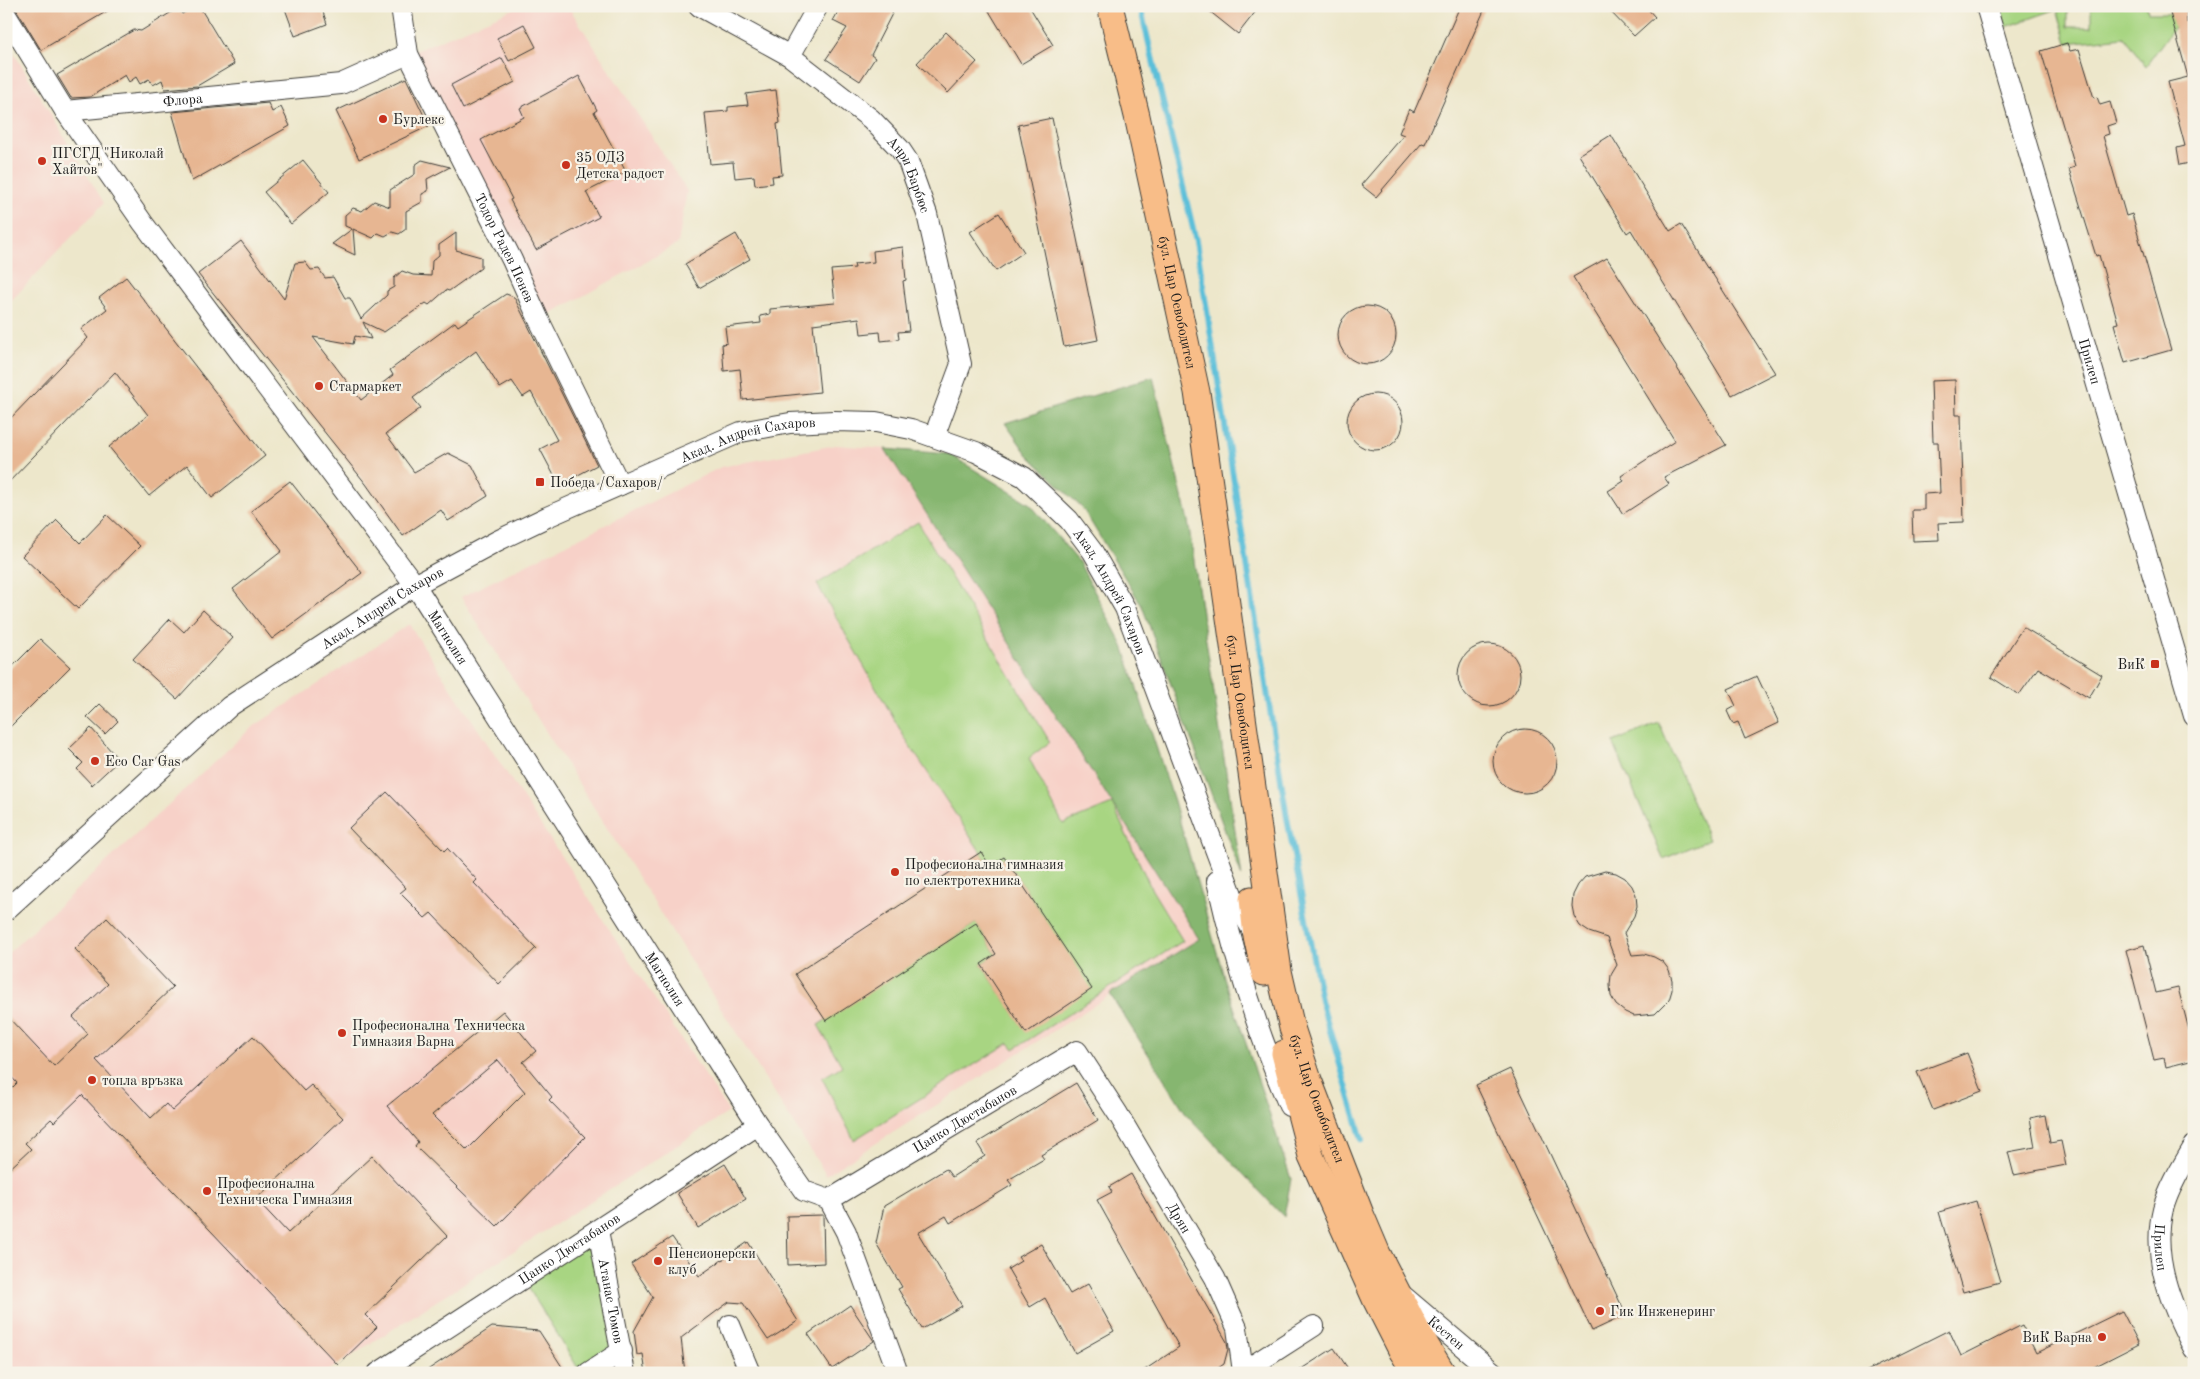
<svg xmlns="http://www.w3.org/2000/svg" width="2200" height="1379" viewBox="0 0 2200 1379" font-family="'Old Standard TT',serif">
  <style>
    .built { fill: #f7d1c8 }
    .green { fill: #a8d582; stroke: #62784f }
    .forest { fill: #86b670; stroke: #516946 }
    .lines { fill: none; stroke-linecap: round; stroke-linejoin: round }
    .stream { stroke: #5bbfd9; stroke-width: 6 }
    .building { fill: #e7b692; fill-rule: evenodd }
    .minor-casing { stroke: #3b3a36; stroke-width: 22 }
    .major-casing { stroke: #3b3a36; stroke-width: 27 }
    .minor { stroke: #fff; stroke-width: 20 }
    .major { stroke: #f8bd88; stroke-width: 25 }
    .poi-dot { fill: #c8321e; stroke: #f7f3e8; stroke-width: 2 }
    .labels { text-anchor: middle; stroke-width: 4.5; stroke-linejoin: round; paint-order: stroke }
    .street-label { font-size: 14px; fill: #1c1c1c; stroke: #f7f3e8 }
    .poi-label { font-size: 14px; fill: #1c1c1c; stroke: #f7f3e8; text-anchor: start }
  </style>
  <rect width="100%" height="100%" fill="#f7f3e8"/>
  <filter id="ink" filterUnits="userSpaceOnUse"><feTurbulence type="fractalNoise" baseFrequency=".02" numOctaves="2"/><feDisplacementMap in="SourceGraphic" scale="10" xChannelSelector="R" yChannelSelector="G"/><feConvolveMatrix kernelMatrix="1 2 1 2 8 2 1 2 1" color-interpolation-filters="sRGB"/></filter>
  <filter id="wash" filterUnits="userSpaceOnUse"><feTurbulence type="fractalNoise" baseFrequency=".0096" numOctaves="4" result="noise"/><feDisplacementMap in="SourceGraphic" scale="20" xChannelSelector="R" yChannelSelector="G"/><feGaussianBlur stdDeviation="1.12" result="paint"/><feColorMatrix in="noise" values="0 0 0 0 0 0 0 0 0 0 0 0 0 0 0 0 0 1.4 0 .05"/><feComposite in="paint" operator="in"/></filter>
  <g filter="url(#wash)">
    <rect width="100%" height="100%" fill="#ede7cb"/>
    <path class="built" d="M520,6H568L687,191L678,244L539,320L408,54Z
      M6,40L104,203L6,306Z
      M836,445L885,449L1199,939L826,1175L461,597L721,467Z
      M409,624L729,1112L325,1373H6V955L250,729Z"/>
    <path class="green" d="M2000,6H2067V27H2091V6H2147L2148,13H2186V6H2194V21L2174,27L2146,66L2124,37L2067,43L2057,9L2006,27Z
      M918,522L1050,742L1029,758L1063,824L1112,804L1152,890L1183,941L1014,1049L1009,1043L854,1140L822,1078L842,1066L818,1025L976,923L996,954L981,964L1026,1032L1091,989L1004,857L990,866L906,740L817,584Z
      M1659,723L1709,840L1663,859L1613,742Z
      M598,1230L622,1351L581,1373L523,1279Z"/>
    <path class="forest" d="M1153,377L1188,521L1242,877L1142,606L1083,509L1027,454L1005,423Z
      M885,449L949,454L1030,504L1079,562L1123,646L1174,801L1224,977L1291,1179L1284,1217L1187,1115L1110,994L1199,939Z"/>
    <g class="lines">
      <path class="stream" d="M1140,6L1196,241L1287,818L1321,1000L1362,1140"/>
    </g>
    <g id="blocks">
      <path class="building" d="M22,6H116L41,50L16,9Z
        M195,6H199L234,64L197,86L165,89L162,80L153,85L149,79L140,84L136,77L129,82L125,75L90,97L71,98L57,75L134,30L141,31L178,8L182,14Z
        M284,6H321L327,24L295,36Z
        M841,6H896L871,55L875,58L860,81L826,59L847,28L833,21Z
        M986,6H1029L1053,45L1021,64Z
        M1203,6H1260L1238,34Z
        M1460,6H1486L1425,144L1422,143L1376,197L1361,185L1404,135L1399,133L1409,109L1414,112Z
        M1605,6H1645L1655,17L1634,36Z
        M2168,6H2186L2187,23L2194,21V162L2180,165L2177,148L2185,146L2168,82L2188,77Z
        M524,24L536,47L509,61L497,38Z
        M946,32L977,62L948,93L917,63Z
        M2067,43L2070,51L2079,49L2094,98L2097,97L2100,105L2110,102L2116,123L2107,126L2109,134L2103,136L2126,216L2132,214L2171,350L2125,363L2114,324L2118,323L2099,255L2096,256L2069,169L2075,167L2041,51Z
        M502,58L515,82L463,109L451,85Z
        M579,76L597,110L594,112L626,172L586,192L599,217L536,250L510,200L512,199L481,140L524,117L520,108Z
        M406,78L429,126L359,159L336,111Z
        M776,90L780,123L777,124L782,175L772,176L773,183L755,185L754,176L735,178L733,162L710,164L705,113L728,111V107L748,105L746,94Z
        M268,103L272,112L281,107L290,126L192,181L172,112Z
        M1052,118L1098,340L1064,347L1018,125Z
        M1611,135L1670,231L1681,224L1775,373L1732,395L1631,230L1627,233L1579,155Z
        M303,160L329,192L291,224L264,192Z
        M422,160L450,167L427,179L428,191L422,194V202L406,211V229L399,234L392,232L385,236L378,233L373,238L353,229L355,255L332,244L352,229L345,226V215L353,208L362,211L374,201L390,207V190L415,174V165Z
        M999,213L1024,252L996,271L970,232Z
        M456,233V250L481,257V268L449,291L446,290L429,305L426,303L384,332L363,322L371,339L355,336L353,344L313,337L361,400L393,375L390,370L455,322L458,326L506,294L514,297L597,465L559,485L540,449L557,440L531,392L523,397L512,381L500,388L476,351L413,398L421,408L386,434L414,472L448,453L472,465L488,496L448,521L441,510L403,536L366,484L198,274L241,241L284,299L295,263L305,262L311,270L319,269L325,278L333,277L345,298H350L361,319L387,295V291L394,287V278L402,271L413,275L431,276L432,261L439,255V245Z
        M736,234L750,259L699,288L685,264Z
        M903,247L906,280L903,281L909,331L898,332L899,339L881,341L880,332L861,334L859,318L813,324L820,392L743,400L740,369L724,371L722,344L727,343L725,327L761,323L760,316L770,314V309L835,303L831,270L855,268L854,264L874,262L873,251Z
        M1607,258L1726,445L1664,477L1669,484L1623,514L1608,491L1624,481L1621,476L1675,441L1573,277Z
        M126,277L265,456L212,498L187,465L149,496L109,447L148,415L115,372L6,485V423L88,338L81,329L107,309L99,298Z
        M1338 335a29 29 0 1 1 58 0a29 29 0 1 1-58 0Z
        M1955,380L1956,415H1961L1964,522L1938,523L1939,540L1913,541L1912,510H1924V494L1940,493L1938,442H1933L1931,381Z
        M1347 422a28 28 0 1 1 56 0a28 28 0 1 1-56 0Z
        M290,481L362,573L272,639L233,589L282,551L251,511Z
        M107,515L140,546L78,609L22,556L57,520L80,543Z
        M203,610L233,638L177,699L133,659L170,619L184,632Z
        M2023,627L2102,675L2089,698L2038,668L2019,695L1991,677Z
        M40,639L70,667L6,731V673Z
        M1458 675a31 31 0 1 1 62 0a31 31 0 1 1-62 0Z
        M1757,676L1779,723L1745,739L1738,722L1733,724L1727,711L1736,706L1728,689Z
        M100,704L118,721L105,734L87,717Z
        M91,728L119,760L92,785L77,769L83,763L69,749Z
        M1493 761a32 32 0 1 1 64 0a32 32 0 1 1-64 0Z
        M387,792L444,851L447,848L477,880L474,883L536,948L499,984L431,913L425,918L400,893L406,888L349,828Z
        M981,852L990,866L1004,857L1092,989L1026,1033L981,964L996,954L976,923L826,1021L795,974Z
        M1605,871L1616,873L1625,878L1632,886L1636,895L1637,906L1634,916L1624,933L1632,955L1644,954L1654,957L1663,962L1669,970L1672,980V990L1669,1000L1655,1014L1634,1016L1625,1012L1616,1005L1611,996L1610,985L1611,975L1617,965L1607,938L1589,932L1580,926L1574,916L1572,906L1573,895L1578,885L1585,877Z
        M107,918L173,987L96,1060L151,1118L166,1104L172,1111L253,1036L304,1091L311,1085L343,1118L256,1199L288,1233L372,1156L447,1236L365,1315L377,1327L338,1365L82,1095L54,1122L51,1119L25,1143L31,1149L6,1172V1094L17,1083L6,1071V1015L54,1066L88,1034L73,1017L108,984L75,949Z
        M2144,945L2156,993L2178,988L2194,1049V1060L2166,1067L2164,1058L2154,1060L2126,950Z
        M503,1011L536,1051L523,1062L552,1097L549,1100L585,1137L497,1226L415,1146L418,1142L387,1106ZM498,1060L525,1092L467,1150L432,1115Z
        M1967,1053L1982,1091L1933,1110L1917,1072Z
        M1510,1069L1626,1315L1592,1331L1476,1085Z
        M1076,1083L1098,1120L1041,1155L1044,1159L1008,1180L1012,1185L950,1223L946,1216L918,1233L962,1306L922,1329L898,1289L902,1287L876,1243L884,1206L946,1169L952,1177L985,1156L977,1143Z
        M2045,1115L2050,1143L2061,1141L2066,1165L2014,1175L2008,1152L2035,1147L2030,1118Z
        M725,1164L746,1199L698,1228L677,1193Z
        M1131,1174L1227,1342L1228,1349L1224,1364L1211,1373H1140L1179,1347L1097,1200L1112,1192L1109,1187Z
        M1976,1201L2000,1282L1963,1292L1939,1212Z
        M823,1215L824,1263L788,1265L787,1216Z
        M672,1237L699,1276L748,1242L798,1321L768,1340L743,1303L729,1302L681,1338L685,1373H646L643,1354L637,1355L634,1331L653,1297L631,1264Z
        M1041,1244L1070,1294L1088,1284L1114,1331L1075,1353L1045,1298L1030,1307L1008,1269L1021,1261L1018,1257Z
        M850,1305L874,1341L832,1369L808,1334Z
        M2122,1311L2139,1344L2082,1373H1863L1949,1330L1961,1356L2022,1325L2036,1353Z
        M492,1327L539,1331L566,1373H423Z
        M1334,1348L1351,1373H1295Z"/>
    </g>
  </g>
  <g filter="url(#ink)">
    <use href="#blocks" fill-opacity="0" stroke="#3b3a36" stroke-width="1"/>
    <g class="lines">
      <g class="minor-casing">
        <g id="minor">
          <path id="s1" d="M401,6L408,54L512,260L539,320L620,485"/>
          <path id="s2" d="M699,6L790,56L871,119L900,149L908,161L927,214L961,364L934,437"/>
          <path id="s3" d="M1986,6L2194,716"/>
          <path id="s4" d="M6,15L65,111L341,84L408,54"/>
          <path d="M790,56L818,6"/>
          <path id="s5" d="M65,111L143,223L415,585L758,1125L804,1191L829,1200L846,1232L898,1373"/>
          <path d="M1217,881C1234,957 1258,1034 1289,1106"/>
          <path id="s6" d="M6,910L230,706L415,585L497,541L547,517L741,432L790,423L834,421L876,422L911,429L976,452L1024,477L1069,520L1093,552L1125,608L1233,897L1254,933"/>
          <path id="s7" d="M2194,1146C2183,1165 2169,1187 2163,1209C2151,1257 2171,1306 2194,1349"/>
          <path id="s8" d="M829,1200L1077,1051L1118,1114L1215,1278L1237,1328L1243,1372"/>
          <path id="s9" d="M598,1230L625,1373"/>
          <path id="s10" d="M1402,1295L1494,1373"/>
          <path d="M730,1325L750,1373"/>
          <path id="s11" d="M378,1373L758,1125"/>
          <path d="M588,1373L622,1351"/>
          <path d="M1241,1373L1314,1326"/>
        </g>
      </g>
      <g class="major-casing">
        <g id="major">
          <path id="s12" d="M1110,6L1137,116L1197,392L1279,971L1292,1028L1309,1080L1361,1214L1378,1254L1417,1330L1443,1373"/>
          <path d="M1252,899L1256,936L1264,973"/>
          <path d="M1284,1053L1311,1156L1375,1299L1402,1352L1415,1373"/>
        </g>
      </g>
      <use href="#minor" class="minor"/>
      <use href="#major" class="major"/>
    </g>
  </g>
  <g class="poi-dot">
    <circle cx="383" cy="119" r="5"/>
    <circle cx="42" cy="161" r="5"/>
    <circle cx="566" cy="165" r="5"/>
    <circle cx="319" cy="386" r="5"/>
    <rect x="535" y="477" width="10" height="10" rx="2.5"/>
    <rect x="2150" y="659" width="10" height="10" rx="2.5"/>
    <circle cx="95" cy="761" r="5"/>
    <circle cx="895" cy="872" r="5"/>
    <circle cx="342" cy="1033" r="5"/>
    <circle cx="92" cy="1080" r="5"/>
    <circle cx="207" cy="1191" r="5"/>
    <circle cx="658" cy="1261" r="5"/>
    <circle cx="1600" cy="1311" r="5"/>
    <circle cx="2102" cy="1337" r="5"/>
  </g>
  <g class="labels">
    <g class="street-label">
      <text dy="5" stroke="none"><textPath href="#s4" startOffset="231">Флора</textPath></text>
      <text dy="5" stroke="none"><textPath href="#s2" startOffset="275">Анри Барбюс</textPath></text>
      <text dy="5" stroke="none"><textPath href="#s1" startOffset="265">Тодор Радев Пенев</textPath></text>
      <text dy="5" stroke="none"><textPath href="#s12" startOffset="304">бул. Цар Освободител</textPath></text>
      <text dy="5" stroke="none"><textPath href="#s3" startOffset="370">Прилеп</textPath></text>
      <text dy="5" stroke="none"><textPath href="#s6" startOffset="889">Акад. Андрей Сахаров</textPath></text>
      <text dy="5" stroke="none"><textPath href="#s6" startOffset="1324">Акад. Андрей Сахаров</textPath></text>
      <text dy="5" stroke="none"><textPath href="#s6" startOffset="484">Акад. Андрей Сахаров</textPath></text>
      <text dy="5" stroke="none"><textPath href="#s5" startOffset="651">Магнолия</textPath></text>
      <text dy="5" stroke="none"><textPath href="#s12" startOffset="709">бул. Цар Освободител</textPath></text>
      <text dy="5" stroke="none"><textPath href="#s5" startOffset="1056">Магнолия</textPath></text>
      <text dy="5" stroke="none"><textPath href="#s12" startOffset="1114">бул. Цар Освободител</textPath></text>
      <text dy="5" stroke="none"><textPath href="#s8" startOffset="158">Цанко Дюстабанов</textPath></text>
      <text dy="5" stroke="none"><textPath href="#s8" startOffset="485">Дрян</textPath></text>
      <text dy="5" stroke="none"><textPath href="#s7" startOffset="109">Прилеп</textPath></text>
      <text dy="5" stroke="none"><textPath href="#s11" startOffset="228">Цанко Дюстабанов</textPath></text>
      <text dy="5" stroke="none"><textPath href="#s9" startOffset="72">Атанас Томов</textPath></text>
      <text dy="5" stroke="none"><textPath href="#s10" startOffset="58">Кестен</textPath></text>
    </g>
    <g class="poi-label">
      <text x="393" y="124">Бурлекс</text>
      <text x="52" y="158">ПГСГД "Николай<tspan x="52" dy="16">Хайтов"</tspan></text>
      <text x="576" y="162">35 ОДЗ<tspan x="576" dy="16">Детска радост</tspan></text>
      <text x="329" y="391">Стармаркет</text>
      <text x="550" y="487">Победа /Сахаров/</text>
      <text x="2145" y="669" text-anchor="end">ВиК</text>
      <text x="105" y="766">Eco Car Gas</text>
      <text x="905" y="869">Професионална гимназия<tspan x="905" dy="16">по електротехника</tspan></text>
      <text x="352" y="1030">Професионална Техническа<tspan x="352" dy="16">Гимназия Варна</tspan></text>
      <text x="102" y="1085">топла връзка</text>
      <text x="217" y="1188">Професионална<tspan x="217" dy="16">Техническа Гимназия</tspan></text>
      <text x="668" y="1258">Пенсионерски<tspan x="668" dy="16">клуб</tspan></text>
      <text x="1610" y="1316">Гик Инженеринг</text>
      <text x="2092" y="1342" text-anchor="end">ВиК Варна</text>
    </g>
  </g>
  <rect width="2200" height="1379" fill="none" stroke="#f7f3e8" stroke-width="25"/>
</svg>
